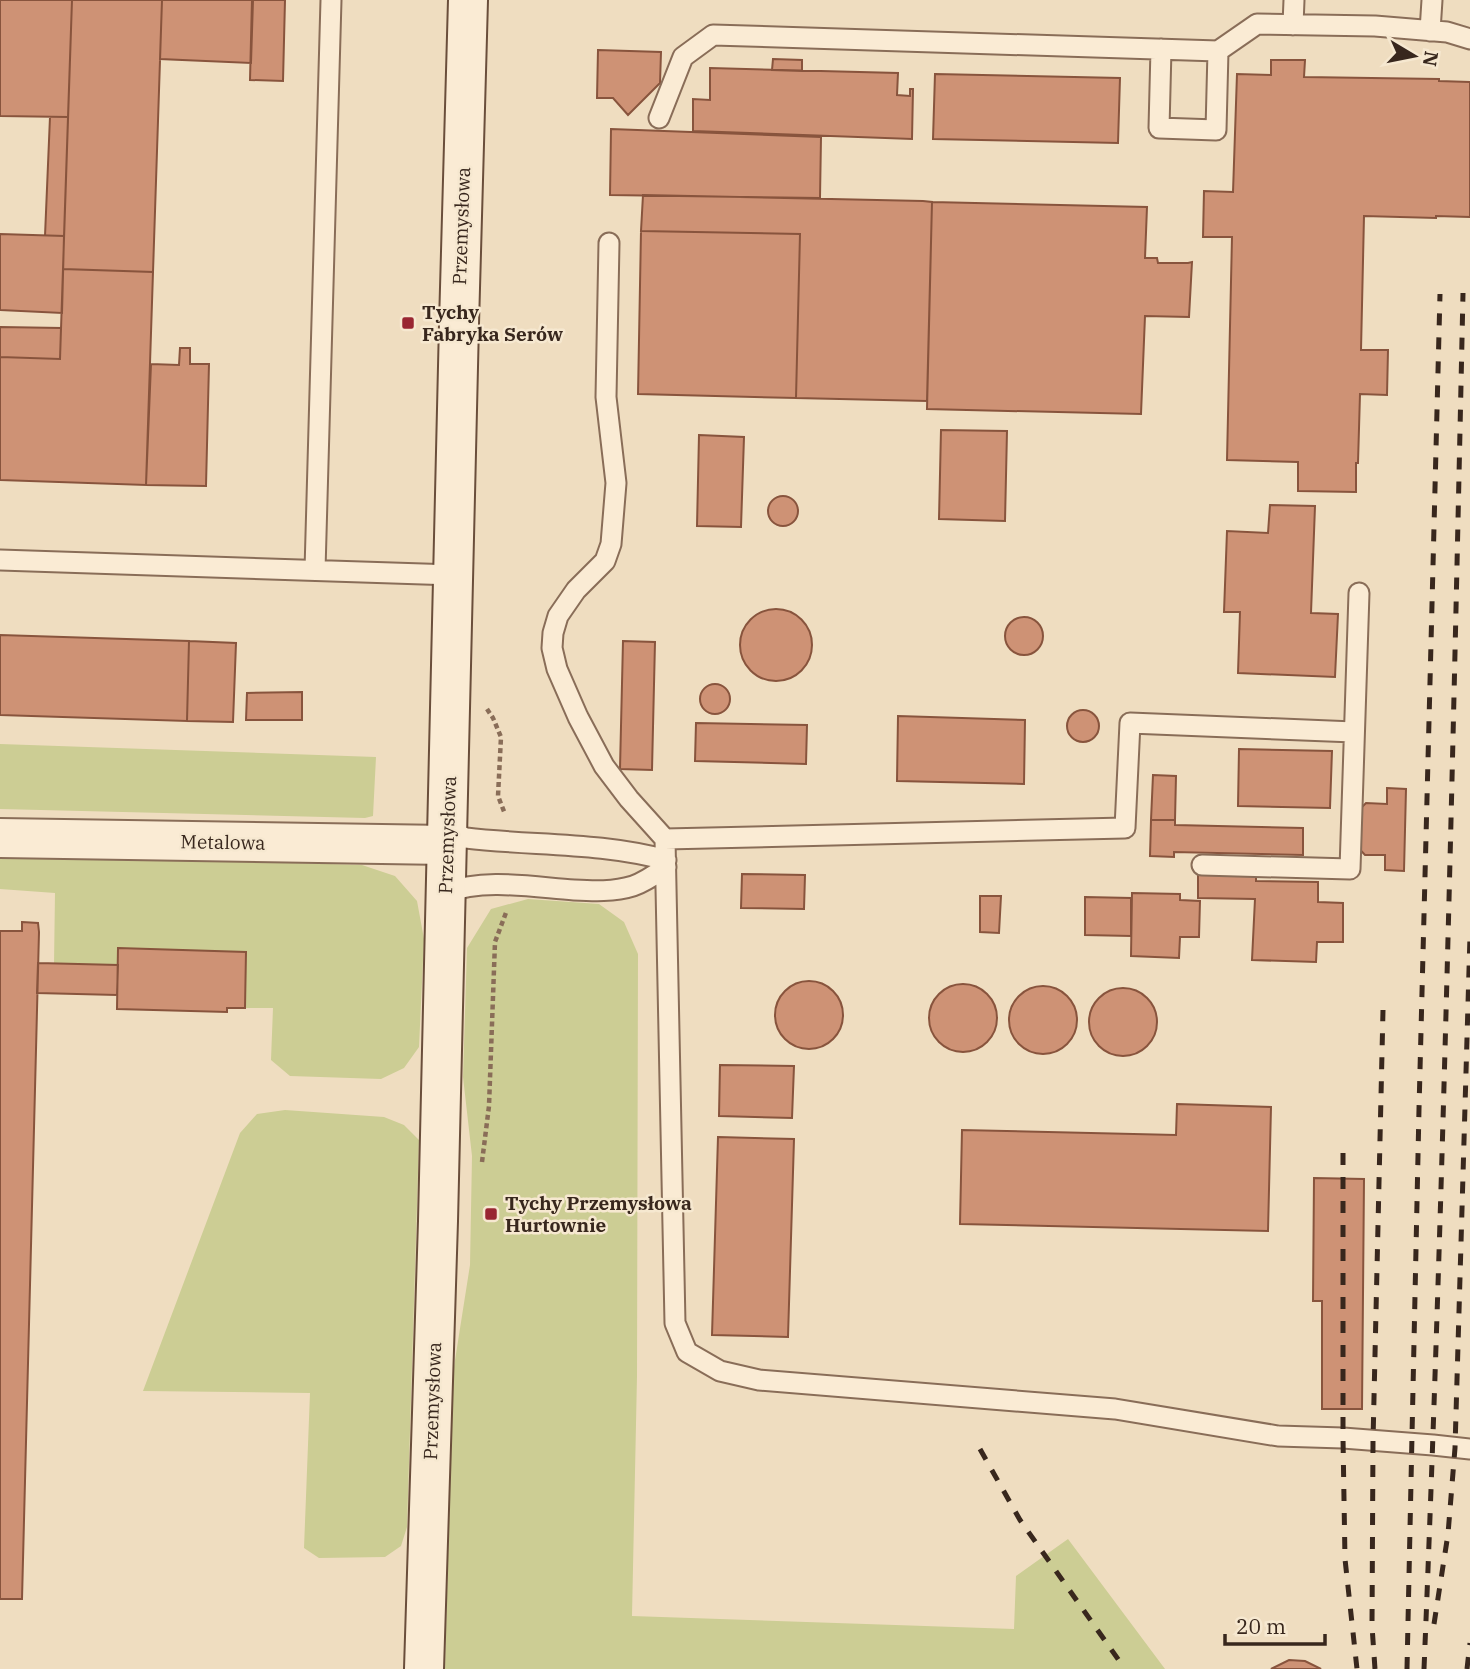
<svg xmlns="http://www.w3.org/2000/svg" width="1470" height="1669" viewBox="0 0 1470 1669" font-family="'IBM Plex Serif',serif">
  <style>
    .green { fill: #cccd94 }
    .building { fill: #ce9275; stroke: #88543d; stroke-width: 2 }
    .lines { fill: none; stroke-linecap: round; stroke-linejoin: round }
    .lane-casing { stroke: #896d58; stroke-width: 23 }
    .street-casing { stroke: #896d58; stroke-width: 42 }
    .secondary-casing { stroke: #6a4e3b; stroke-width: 42 }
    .path { stroke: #896d58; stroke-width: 4.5; stroke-dasharray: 5 3.5; stroke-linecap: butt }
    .lane { stroke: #faebd4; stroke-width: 19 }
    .street { stroke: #faebd4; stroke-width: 38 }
    .secondary { stroke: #faebd4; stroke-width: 38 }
    .rail { stroke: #38271d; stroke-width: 5; stroke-dasharray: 12 12; stroke-linecap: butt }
    .poi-dot { fill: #992632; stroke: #f6e8d0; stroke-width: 2.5 }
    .labels { text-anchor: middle; stroke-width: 5; stroke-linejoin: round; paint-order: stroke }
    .street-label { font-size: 19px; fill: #38271d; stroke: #f6e8d0 }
    .poi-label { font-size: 19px; font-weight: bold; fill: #38271d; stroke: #f6e8d0; text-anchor: start }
  </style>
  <rect width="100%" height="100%" fill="#efddc0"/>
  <path class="green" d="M0,744L376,757L373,816L365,818L0,809Z
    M0,854L362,865L395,876L417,901L424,939L419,1047L404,1068L381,1079L290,1076L271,1060L273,1008H245L246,953L118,949V965L54,964L55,893L0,889Z
    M528,899L599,904L624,922L638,954L637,1376L632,1616L1014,1629L1016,1576L1068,1539L1165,1669H445L453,1373L470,1265L472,1156L463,1077L467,948L491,909Z
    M285,1110L384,1117L404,1125L419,1140L407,1527L401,1546L385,1557L319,1558L304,1548L310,1393L143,1391L240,1133L257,1114Z"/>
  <path class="building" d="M0,0H72L68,117L0,116Z
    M72,0H162L153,272L63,269Z
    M162,0H253L251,63L160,59Z
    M252,0H285L283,81L250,80Z
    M598,50L661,52L660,83L628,115L613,98H597Z
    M773,59L802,60V71L772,70Z
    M1271,60H1305L1304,77L1439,79V81L1470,82V217L1436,216V218L1364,216L1361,350H1388L1387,395L1360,394L1358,463H1356V492L1298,491V462L1227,460L1232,237H1203L1204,191L1233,192L1237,74L1271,75Z
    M710,68L898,73L897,95L910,96V89H913L912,139L693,131V99L710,100Z
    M935,74L1120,78L1118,143L933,139Z
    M50,117H68L64,236H45Z
    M611,129L821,137L820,198L610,195Z
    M643,195L923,201L932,202L927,401L796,398L800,234L641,231Z
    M932,202L1147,207L1145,258H1157L1158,263H1188L1192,262L1189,317L1145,316L1141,414L927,409Z
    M641,231L800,234L796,398L638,394Z
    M0,234L64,236L62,313L0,310Z
    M63,269L153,272L146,485L0,480V357L60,359Z
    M0,327L61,328L60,359L0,357Z
    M180,348H190V364H209L206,486L146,485L151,364L179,365Z
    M941,430L1007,431L1005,521L939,519Z
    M699,435L744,437L741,527L697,526Z
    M768 511a15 15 0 1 1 30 0a15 15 0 1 1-30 0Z
    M1270,505L1315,506L1311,613L1338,614L1335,677L1238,673L1240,612H1224L1227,531L1268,533Z
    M740 645a36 36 0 1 1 72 0a36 36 0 1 1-72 0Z
    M1005 636a19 19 0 1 1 38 0a19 19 0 1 1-38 0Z
    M0,635L189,641L187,721L0,715Z
    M189,641L236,643L233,722L187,721Z
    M623,641L655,642L652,770L620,769Z
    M700 699a15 15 0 1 1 30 0a15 15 0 1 1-30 0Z
    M302,692V720H246L247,693Z
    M1067 726a16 16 0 1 1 32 0a16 16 0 1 1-32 0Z
    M898,716L1025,720L1024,784L897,781Z
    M696,723L807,725L806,764L695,761Z
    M1239,749L1332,751L1330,808L1238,806Z
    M1153,775L1176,776L1175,820H1151Z
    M1387,788L1406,789L1404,871L1385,870V855H1365L1352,841V817L1366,803L1387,804Z
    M1151,820H1175V825L1303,828V855L1174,852V857L1150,856Z
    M1198,873L1256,874V881L1318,882V902L1343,903V942H1317L1316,962L1252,960L1255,899L1198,898Z
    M742,874L805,875L804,909L741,908Z
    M1132,893L1180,894V900L1200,901L1199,937H1180L1179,958L1131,956Z
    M980,896H1001L999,933L980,932Z
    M1085,897L1131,898V936L1085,935Z
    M22,922L38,923L39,932L22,1599H0V931H22Z
    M118,948L246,952L245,1008H227V1012L117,1009Z
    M38,963L118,965L117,995L37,993Z
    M775 1015a34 34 0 1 1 68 0a34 34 0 1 1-68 0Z
    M929 1018a34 34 0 1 1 68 0a34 34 0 1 1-68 0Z
    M1009 1020a34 34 0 1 1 68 0a34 34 0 1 1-68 0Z
    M1089 1022a34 34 0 1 1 68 0a34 34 0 1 1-68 0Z
    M720,1065L794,1066L792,1118L719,1116Z
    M1177,1104L1271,1107L1268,1231L960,1224L962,1130L1176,1135Z
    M718,1137L794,1139L788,1337L712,1335Z
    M1314,1178L1364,1179L1362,1409H1322V1301H1313Z
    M1289,1660L1305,1661L1321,1669H1271Z"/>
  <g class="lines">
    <g class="lane-casing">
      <path id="lane" d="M1293,25L1294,0
        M1430,31L1432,0
        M1161,49L1159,128L1216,130L1218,51
        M659,118L683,57L713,35L1218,51L1257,24L1375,26L1447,32L1470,39
        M609,243L606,397L616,483L611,544L605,561L576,590L558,616L553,633L552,648L557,669L578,717L604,766L629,799L665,839L1125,828L1130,723L1354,732
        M0,560L454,575
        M315,570L331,0
        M447,831L466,838C533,846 600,842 666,860
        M665,839L675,1323L687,1352L720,1371L759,1380L1115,1409L1278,1436L1343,1438L1433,1445L1470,1449
        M1202,865L1350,869L1359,593
        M445,893C484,878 532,887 574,890C593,891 614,892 633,886C645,882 656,874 666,867"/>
    </g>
    <g class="street-casing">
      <path id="street" d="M0,838L446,845"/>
    </g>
    <g class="secondary-casing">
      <path id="secondary" d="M424,1669L438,1221L459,324L468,0"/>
    </g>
    <path class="path" d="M487,709L493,718L501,737L498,796L505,814
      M482,1162L489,1106L495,942L507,910"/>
    <use href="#lane" class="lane"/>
    <use href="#street" class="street"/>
    <use href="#secondary" class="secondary"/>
    <path class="rail" d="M1343,1153V1438L1345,1559L1357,1669
      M980,1449L1020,1520L1125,1669
      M1434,1624L1448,1534L1455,1448L1470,936
      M1375,1669L1372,1626L1373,1441L1383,1010
      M1407,1669L1419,1109L1440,294
      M1424,1669C1443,1210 1453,752 1463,293
      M1467,1669L1470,1643"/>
  </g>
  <g class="poi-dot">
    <rect x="401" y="316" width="14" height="14" rx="3.5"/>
    <rect x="484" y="1207" width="14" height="14" rx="3.5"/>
  </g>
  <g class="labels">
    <g class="street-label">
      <text transform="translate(461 226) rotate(-88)" y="7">Przemysłowa</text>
      <text transform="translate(447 835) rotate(-88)" y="7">Przemysłowa</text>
      <text transform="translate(223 842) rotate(1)" y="7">Metalowa</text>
      <text transform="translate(432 1401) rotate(-88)" y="7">Przemysłowa</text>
    </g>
    <g class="poi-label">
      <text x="422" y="319">Tychy<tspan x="422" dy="22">Fabryka Serów</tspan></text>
      <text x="505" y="1210">Tychy Przemysłowa<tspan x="505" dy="22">Hurtownie</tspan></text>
    </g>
  </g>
  <g transform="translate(1414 56) rotate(100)" stroke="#f6e8d0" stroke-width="5" paint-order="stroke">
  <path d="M0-5L12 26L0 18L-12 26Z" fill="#38271d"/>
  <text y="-10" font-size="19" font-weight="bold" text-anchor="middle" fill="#38271d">N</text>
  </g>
  <path d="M1225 1634v10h100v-10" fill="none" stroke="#38271d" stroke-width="3.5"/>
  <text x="1236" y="1634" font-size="21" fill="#38271d" stroke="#f6e8d0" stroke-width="5" paint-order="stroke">20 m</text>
</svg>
